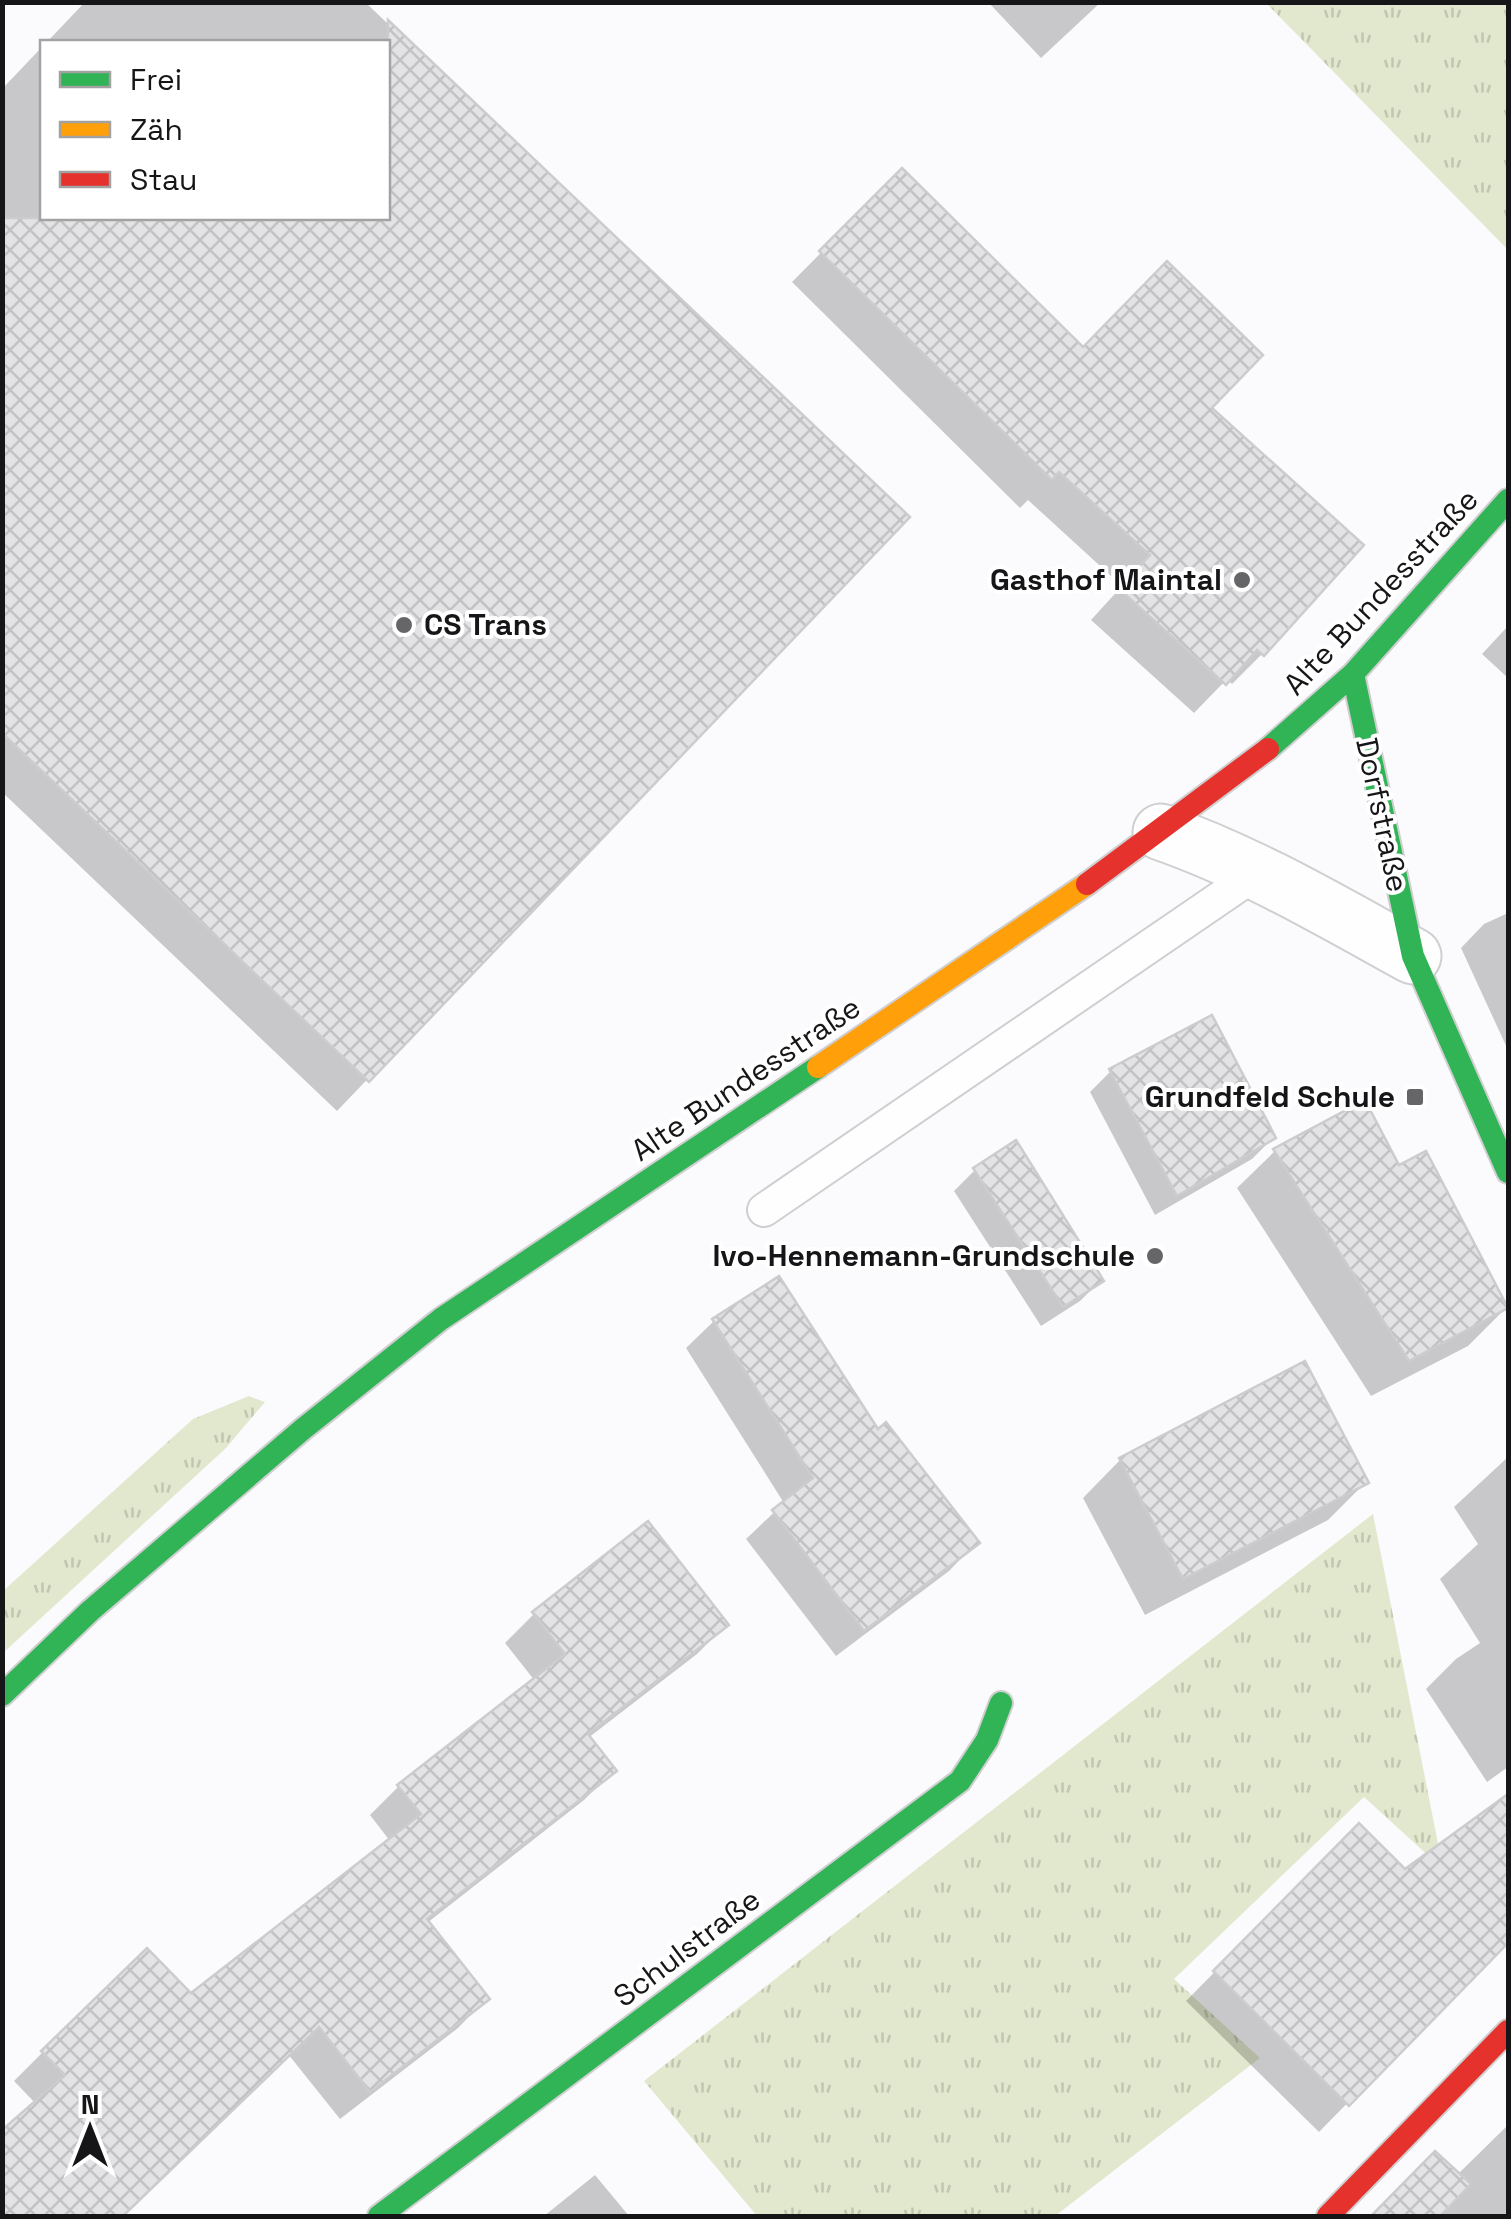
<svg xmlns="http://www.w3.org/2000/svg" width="1511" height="2219" viewBox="0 0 1511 2219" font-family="'Space Grotesk',sans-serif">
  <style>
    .grass { fill: url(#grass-tufts) }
    .shadow { fill: #0003 }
    .building { fill: url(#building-cross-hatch); stroke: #cccbcd; stroke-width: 2.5 }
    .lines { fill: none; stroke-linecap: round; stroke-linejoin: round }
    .lane-casing { stroke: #cfcfd1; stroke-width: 36 }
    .street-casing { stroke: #cfcfd1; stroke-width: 59 }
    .fast-casing { stroke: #cfcfd1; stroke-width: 26 }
    .slow-casing { stroke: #cfcfd1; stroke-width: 26 }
    .jam-casing { stroke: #cfcfd1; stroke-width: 26 }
    .lane { stroke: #fefeff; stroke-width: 32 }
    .street { stroke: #fefeff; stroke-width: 55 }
    .fast { stroke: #30b455; stroke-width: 22 }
    .slow { stroke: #ff9f0a; stroke-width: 22 }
    .jam { stroke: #e5322d; stroke-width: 22 }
    .poi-dot { fill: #666668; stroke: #fff; stroke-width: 4 }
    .labels { text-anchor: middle; stroke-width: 8; stroke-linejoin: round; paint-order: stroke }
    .poi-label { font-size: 30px; font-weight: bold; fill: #161618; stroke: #fff; text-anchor: end }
    .street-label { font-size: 30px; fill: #161618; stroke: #fff }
  </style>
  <defs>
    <pattern id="grass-tufts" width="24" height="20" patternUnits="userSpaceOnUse" patternTransform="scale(2.5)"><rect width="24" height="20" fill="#e2e8ce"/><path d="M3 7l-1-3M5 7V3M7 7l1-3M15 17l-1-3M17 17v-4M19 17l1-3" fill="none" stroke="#c1c6b0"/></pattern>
    <pattern id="building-cross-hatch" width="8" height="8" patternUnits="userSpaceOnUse" patternTransform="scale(2.5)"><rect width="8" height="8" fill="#e3e2e4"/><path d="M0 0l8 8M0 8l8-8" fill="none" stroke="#c2c1c3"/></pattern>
  </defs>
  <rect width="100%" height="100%" fill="#fbfbfe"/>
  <path class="grass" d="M1266,3H1508V250Z
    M249,1396L265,1402L226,1448L3,1653V1591L193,1419Z
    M1373,1514L1443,1869L1364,1797L1174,1979L1260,2058L1055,2216H757L644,2081Z"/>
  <path class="shadow" d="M85,2H365L906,517L337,1111L2,792V89L42,47V218H388V42H47Z
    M988,2H1101L1041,58Z
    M902,171L1083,350L1208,408L1360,545L1262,654L1232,684L1227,679L1194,713L1091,620L1122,586L1028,500L1020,508L792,282Z
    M1508,626V678L1482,654Z
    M1508,913V1050L1461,948L1484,924Z
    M1111,1071L1273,1138L1252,1159L1155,1215L1090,1092Z
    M1275,1151L1398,1169L1506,1308L1468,1346L1371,1396L1237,1188Z
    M975,1170L1101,1280L1080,1301L1041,1326L954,1191Z
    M714,1321L877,1432L976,1543L949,1571L836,1656L746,1539L784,1503L686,1348Z
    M1508,1457V1767L1487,1782L1426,1689L1456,1659L1480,1643L1440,1579L1478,1544L1454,1507Z
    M1120,1460L1366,1482L1328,1520L1145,1615L1083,1498Z
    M534,1614L726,1625L697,1654L588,1738L613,1771L584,1800L427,1923L486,1999L458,2028L340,2119L288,2054L120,2216H2V2133L36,2104L14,2081L43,2052L190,1996L390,1841L370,1815L399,1786L535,1681L505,1643Z
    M1508,1797V1920L1477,1943L1491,1957L1319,2132L1186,2001L1359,1826L1405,1872Z
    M1508,2125V2216H1374L1435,2154L1457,2175Z
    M595,2175L629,2216H544Z"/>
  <path class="building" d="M388,20L910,517L369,1082L2,733V218H388Z
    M902,168L1083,347L1167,261L1263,355L1212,408L1364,545L1264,656L1257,650L1226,685L1119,589L1150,555L1059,472L1052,480L819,251Z
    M1212,1015L1276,1138L1177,1196L1109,1069Z
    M1365,1100L1399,1165L1426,1151L1508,1308L1409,1361L1273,1149Z
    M1016,1140L1104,1281L1063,1307L973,1168Z
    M779,1276L878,1429L886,1422L980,1543L864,1631L772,1510L813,1478L712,1319Z
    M1305,1361L1369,1483L1183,1579L1119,1458Z
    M648,1521L729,1625L588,1734L617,1771L427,1919L490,1999L370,2092L319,2027L123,2216H2V2130L65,2075L41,2051L147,1948L191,1993L421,1814L397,1785L565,1654L532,1612Z
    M1508,1794V1943L1349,2106L1213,1971L1359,1823L1405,1869Z
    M1435,2151L1471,2184L1440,2216H1371Z"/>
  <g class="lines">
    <g class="lane-casing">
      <path id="lane" d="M764,1210L1258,872"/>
    </g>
    <g class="street-casing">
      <path id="street" d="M1161,832C1250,863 1331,911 1413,956"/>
    </g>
    <g class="fast-casing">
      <path id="fast" d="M1353,674L1413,956L1508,1172
        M1268,749L1353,674L1508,500
        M2,1695L90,1611L303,1429L441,1319L818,1067
        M379,2216L960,1781L987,1740L1001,1703"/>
    </g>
    <g class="slow-casing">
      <path id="slow" d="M818,1067L1087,884"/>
    </g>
    <g class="jam-casing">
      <path id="jam" d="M1087,884L1268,749
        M1328,2216L1508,2031"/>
    </g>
    <use href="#lane" class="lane"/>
    <use href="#street" class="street"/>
    <use href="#fast" class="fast"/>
    <use href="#slow" class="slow"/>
    <use href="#jam" class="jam"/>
  </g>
  <g class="poi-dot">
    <circle cx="1242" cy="580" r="10"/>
    <circle cx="404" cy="625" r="10"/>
    <rect x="1405" y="1087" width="20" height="20" rx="5"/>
    <circle cx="1155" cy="1256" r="10"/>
  </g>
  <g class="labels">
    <g class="poi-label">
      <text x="1222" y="590">Gasthof Maintal</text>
      <text x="424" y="635" text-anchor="start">CS Trans</text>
      <text x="1395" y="1107">Grundfeld Schule</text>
      <text x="1135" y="1266">Ivo-Hennemann-Grundschule</text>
    </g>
    <g class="street-label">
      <text transform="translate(1381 592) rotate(-47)" y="10">Alte Bundesstraße</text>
      <text transform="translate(1382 815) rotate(78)" y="10">Dorfstraße</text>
      <text transform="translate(746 1079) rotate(-34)" y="10">Alte Bundesstraße</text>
      <text transform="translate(687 1948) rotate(-37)" y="10">Schulstraße</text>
    </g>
  </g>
  <rect width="1511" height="2219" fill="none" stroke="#161618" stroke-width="10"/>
  <rect x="40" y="40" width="350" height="180" fill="#ffffff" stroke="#a2a2a3" stroke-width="2.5"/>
  <rect x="60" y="72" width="50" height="15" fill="#30b455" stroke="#a2a2a3" stroke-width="2.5"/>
  <text x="130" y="90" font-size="30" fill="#161618">Frei</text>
  <rect x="60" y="122" width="50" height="15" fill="#ff9f0a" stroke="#a2a2a3" stroke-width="2.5"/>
  <text x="130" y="140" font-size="30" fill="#161618">Zäh</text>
  <rect x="60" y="172" width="50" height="15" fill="#e5322d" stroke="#a2a2a3" stroke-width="2.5"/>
  <text x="130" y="190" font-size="30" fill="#161618">Stau</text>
  <g transform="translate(90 2129)" stroke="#ffffff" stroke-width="8" paint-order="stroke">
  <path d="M0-8L18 38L0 25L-18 38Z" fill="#161618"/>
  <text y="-15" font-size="28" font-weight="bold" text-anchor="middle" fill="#161618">N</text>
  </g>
</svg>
